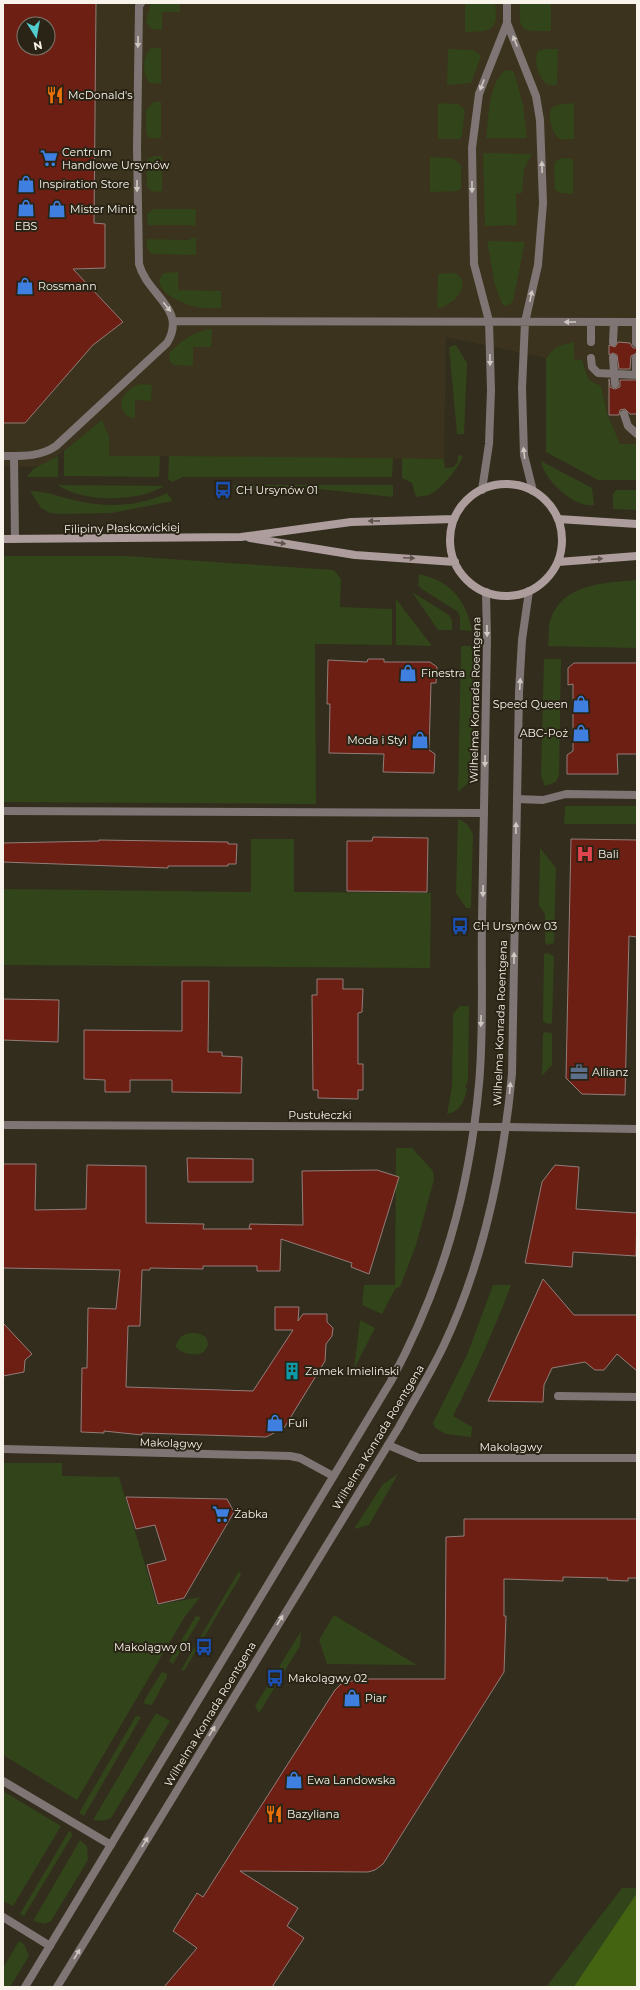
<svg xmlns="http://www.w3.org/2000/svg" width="640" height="1990" viewBox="0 0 640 1990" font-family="Montserrat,sans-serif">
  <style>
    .built { fill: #3b331d; fill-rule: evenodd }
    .green { fill: #324419 }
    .forest { fill: #456412 }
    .building { fill: #6d1f14; stroke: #927d79; fill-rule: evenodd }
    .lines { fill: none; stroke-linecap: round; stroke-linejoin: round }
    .service { stroke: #7f7574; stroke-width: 8 }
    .minor { stroke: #7f7574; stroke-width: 8 }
    .tertiary { stroke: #7f7574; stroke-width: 8 }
    .secondary { stroke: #ad9d9c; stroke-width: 8 }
    .oneway { fill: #cec8c1 }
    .oneway2 { fill: #5e544b }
    .labels { text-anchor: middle; stroke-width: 4; stroke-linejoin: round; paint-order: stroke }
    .poi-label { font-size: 11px; fill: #f8f4eb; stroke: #292415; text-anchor: start }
    .street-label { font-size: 11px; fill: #f8f4eb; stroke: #292415 }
  </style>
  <rect width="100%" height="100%" fill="#332d1e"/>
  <path class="built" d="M3,3H637V444H620L607,413L601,386L589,380L584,364L552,351L546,358L446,337L444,459L109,456V436L102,420L64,451L41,467L3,466ZM24,24H48V48H24Z"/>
  <path class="green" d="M151,3H180V12H162V30L152,29L146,23Z
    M465,3H495C499,32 491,31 465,32Z
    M520,3H551V31C523,31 518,34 520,3Z
    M151,48H161V84L150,83C142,75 142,56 151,48Z
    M448,49L474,50L481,56L471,83L447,85Z
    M544,49H558L557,85H548C539,80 533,60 538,51Z
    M505,70L513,71L514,72L523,105L527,138H486C489,117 488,85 505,70Z
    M154,102H161V138H149L146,133V110Z
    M438,103L458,104L465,110L462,136L460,139H438Z
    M574,103V139C569,139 563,141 559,138C552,134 546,112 553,107C559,103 568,104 574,103Z
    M483,153L532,154L524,169L522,193H516L517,225L485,226Z
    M153,156H162V191L153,192L147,187L146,160Z
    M430,157L452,158L461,165V188L459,191L430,192Z
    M562,158L573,159V194L561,193L555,190L554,164L557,160Z
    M153,209H196L195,227L191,225H148L147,214Z
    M196,237V255L151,254L147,248V239L188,240Z
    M487,241L525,242L513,301L509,305L504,306L502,304L495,285Z
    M178,272V290L221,291V308C213,308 204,309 196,307C183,304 147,289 164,273Z
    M438,274C443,274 451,272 456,274C468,279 461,294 454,300C449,304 443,307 437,309Z
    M212,329L211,347H193V366L174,365L170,362L169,353C180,342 195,330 212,329Z
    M574,342V359L582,360L589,380L601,386L607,413L620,444H637V480H598L546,452V358L556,347Z
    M456,345L467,363L464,434H457L449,347Z
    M140,384L152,385L151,401L135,400V419C111,413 122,389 140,384Z
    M102,420L109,436V456H160L159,477L64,476V451Z
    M458,455L463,456C459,467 441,490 429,495C425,496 420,496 416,497L412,483L402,478V458L444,459L445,468L454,467L458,461Z
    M58,456V477H27L33,469Z
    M169,456L393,458L392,477H183L172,482L168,479Z
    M541,461L592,488L594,505C575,509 543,479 541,461Z
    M58,485L164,486C139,502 83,503 58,485Z
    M234,485H393V497L309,488L234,490Z
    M616,490H637V510L613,509V494Z
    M30,491C50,492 56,496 74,500C106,508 138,507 167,493L173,501L112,513L60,514L50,513L41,508Z
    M3,556H125L334,570L341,579L340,607L392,609V645L315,644L316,804L3,802Z
    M419,574C450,581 466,599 472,631L460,630V617L458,612L422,589L418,585Z
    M637,580V648L548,646C549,639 548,629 550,621C562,583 604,583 637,580Z
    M412,592L449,615L452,620V630H438Z
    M396,599L432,646L396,645Z
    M461,646H473L472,774L468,783L458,792Z
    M544,659H561L559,775L556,782L545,786L541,776Z
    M565,806H637V824H564Z
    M458,819C466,822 469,826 473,834L471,908H466L456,893Z
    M251,839H294V892L431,893L430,968L3,965V889L251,892Z
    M540,848L556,868L554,943L547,945L545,942V914L539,906Z
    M547,953L554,956L552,1022L551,1024L545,1023L543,1021L544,954Z
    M460,1006H469L468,1080L465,1087L467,1089C464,1102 461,1111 447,1114L452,1087L453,1014Z
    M545,1032L552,1033V1065L542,1076L543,1034Z
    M396,1148H412L433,1171L434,1180L416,1245L400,1287L395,1289L382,1314L362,1305L364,1285H395Z
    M493,1285H511C494,1330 475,1373 453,1416L472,1427L471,1437L446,1434L435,1428L433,1423L467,1355Z
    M360,1320L375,1328L354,1369Z
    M191,1333C200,1333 208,1335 208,1345L204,1352C196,1356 182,1355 176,1347C177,1338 183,1334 191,1333Z
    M3,1463H62V1476L119,1477L157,1605L200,1597L184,1618L77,1800L3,1755Z
    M398,1474L369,1525L354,1529L383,1484Z
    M239,1571L241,1575L184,1671L181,1670Z
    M334,1615L417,1665L327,1664L319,1640Z
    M196,1616L201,1617L173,1664L169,1661Z
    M301,1631L300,1646L259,1713L255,1706L268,1685L272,1688L284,1670L279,1667Z
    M164,1672L167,1674V1677L152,1705L145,1704L144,1701L161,1673Z
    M156,1713L170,1721L111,1818L103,1821L93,1820Z
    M136,1716L141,1717L84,1816L79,1813Z
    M3,1791L61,1826L13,1906L3,1901Z
    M69,1831L73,1834L24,1916L20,1914Z
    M80,1840L87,1846L88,1860L51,1921L45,1924L33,1921Z
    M622,1888H637V1987H546Z
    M19,1941L24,1944L29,1956L10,1987H3V1968Z"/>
  <path class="forest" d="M637,1893V1987H574Z"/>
  <path class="building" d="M3,3H96L94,223L105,224V268L73,269L123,322L93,345L25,423H3ZM24,24H48V48H24Z
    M618,342L630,343L633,348H637V353L631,356L630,369H619L617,355L613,353L609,355V345L615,347Z
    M609,379L610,387L615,389L620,387V380H637V414H630L625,409L620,410L619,415H609Z
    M368,659H384V662H430L437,667L436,683H431L429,750L435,754L434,773L383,772L384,754L329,753L330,704H327L328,660L367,662Z
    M574,663H637V754H617L618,774H567V755L573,751V684L568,685V668Z
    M373,837L428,838L427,892L347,891V841H372Z
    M571,839L637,840V937L629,936L625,1095L582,1094L566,1078Z
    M99,840L228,842V844H237L236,864H228V866H168V868L3,862V843L99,841Z
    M317,979H343V989H363L362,1012L358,1013V1064H363V1090H358V1099L318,1098V1090H313L312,995H317Z
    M182,981H209L208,1052H222V1056L242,1057L241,1093L172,1092V1080H130V1092H105V1080L84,1079V1030L182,1031Z
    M3,999L59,1000L58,1042L3,1040Z
    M187,1158L253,1159V1182H188Z
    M3,1164H36L35,1210L86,1209L87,1165L146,1166V1223L204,1224L203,1229H252L249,1228L250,1224L303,1225L302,1171L377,1170L399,1177L369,1274L351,1267L352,1263L281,1239L280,1271H257V1266H203V1269L150,1268V1270H142L140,1326H128L126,1387L253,1391L293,1330H275V1307H299L298,1321L303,1314H327V1322L333,1328L332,1336L326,1344L325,1361L284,1428L266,1437L142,1433V1435L104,1431V1433L81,1432L82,1368H87L88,1308L116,1309L120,1270L3,1268Z
    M555,1165L579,1167L576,1209L637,1213L636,1256L573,1252L572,1267L525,1263L542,1182Z
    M543,1279L574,1315H637V1371L617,1354L604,1370H595L585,1362L552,1368L544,1385L543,1402L488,1401Z
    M3,1323L32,1354L25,1360L24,1372L3,1376Z
    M126,1497L227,1499L234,1512L184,1598L158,1604L147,1565L166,1560L155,1525L136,1529Z
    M464,1519H637V1578H628V1581L607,1580L608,1578L563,1577V1581L504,1579V1616H506L504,1672L383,1864L375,1870L368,1872L240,1871L298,1908L287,1926L304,1938L272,1987H164L197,1948L173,1931L197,1893L203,1897L335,1690L341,1684L359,1679H445L446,1537L464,1536Z"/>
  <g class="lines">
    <path class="service" d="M507,23L536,96L540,120L543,203L538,265L525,322L522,388L524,455L533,491
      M174,321L637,322
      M591,322V342
      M636,322V343
      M613,342L614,322
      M591,358L592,367L598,373L637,375
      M613,358L615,384
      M636,358V375
      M624,414L628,426L637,434
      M3,456C22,456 40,457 56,446L167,343C188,309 147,295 139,264L137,147L139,6L141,3
      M14,456L15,539
      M482,490L489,444L491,390L489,321L474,264L472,148L479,94L507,23V3
      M517,799L543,800L566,794L637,795
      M3,1781L111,1845
      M3,1917L50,1946"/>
    <path class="minor" d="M3,811L484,813
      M3,1125L506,1127L637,1129
      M558,1396L637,1397
      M388,1445L419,1458H637
      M3,1449L290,1456L300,1458L333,1476"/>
    <path class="tertiary" d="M25,1987L391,1381C443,1284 469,1193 479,1084C484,1030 481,975 482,921C484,827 486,733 487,639L486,592
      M57,1987L399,1427C414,1400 430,1374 443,1347C484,1261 503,1168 512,1074L519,692L522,640L529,591"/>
    <path class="secondary" d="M450 540a56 56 0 1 1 112 0a56 56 0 1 1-112 0Z
      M558,519L637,524
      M250,538L355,555L455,562
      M3,539L241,537L351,522L454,519
      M558,562L637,556"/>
  </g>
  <defs><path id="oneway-solid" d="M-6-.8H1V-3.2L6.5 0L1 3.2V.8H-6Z"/></defs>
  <g class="oneway">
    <use href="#oneway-solid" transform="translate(515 41) rotate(-112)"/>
    <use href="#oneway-solid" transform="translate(138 42) rotate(91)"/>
    <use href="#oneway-solid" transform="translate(482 85) rotate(111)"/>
    <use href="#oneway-solid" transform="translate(542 167) rotate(-91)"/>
    <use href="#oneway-solid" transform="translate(137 186) rotate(90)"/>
    <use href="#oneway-solid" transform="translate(472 187) rotate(90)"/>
    <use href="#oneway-solid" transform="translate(531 296) rotate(-78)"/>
    <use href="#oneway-solid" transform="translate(167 307) rotate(52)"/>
    <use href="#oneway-solid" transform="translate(570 322) rotate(180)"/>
    <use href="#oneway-solid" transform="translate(490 360) rotate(89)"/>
    <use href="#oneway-solid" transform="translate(524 453) rotate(-97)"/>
    <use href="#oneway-solid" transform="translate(487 631) rotate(89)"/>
    <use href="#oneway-solid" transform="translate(520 684) rotate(-87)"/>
    <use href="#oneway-solid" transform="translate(485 761) rotate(91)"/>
    <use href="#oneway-solid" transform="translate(516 828) rotate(-89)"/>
    <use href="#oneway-solid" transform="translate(483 891) rotate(91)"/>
    <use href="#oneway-solid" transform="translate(514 958) rotate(-89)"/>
    <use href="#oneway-solid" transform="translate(481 1021) rotate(91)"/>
    <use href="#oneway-solid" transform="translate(510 1088) rotate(-85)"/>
    <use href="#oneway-solid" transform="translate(280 1620) rotate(-59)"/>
    <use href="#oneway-solid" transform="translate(212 1731) rotate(-59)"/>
    <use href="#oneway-solid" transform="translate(145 1842) rotate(-59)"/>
    <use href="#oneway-solid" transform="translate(77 1954) rotate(-59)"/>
  </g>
  <g class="oneway2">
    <use href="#oneway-solid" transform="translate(374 521) rotate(179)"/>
    <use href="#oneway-solid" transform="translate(280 543) rotate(9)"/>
    <use href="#oneway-solid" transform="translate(409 558) rotate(3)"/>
    <use href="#oneway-solid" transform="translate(597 559) rotate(-5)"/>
  </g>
  <defs>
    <g id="restaurant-bare" transform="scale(1.38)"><path d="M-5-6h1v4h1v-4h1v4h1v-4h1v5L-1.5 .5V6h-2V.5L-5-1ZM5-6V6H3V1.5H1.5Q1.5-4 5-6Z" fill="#e8710a" stroke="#292415" stroke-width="2.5" paint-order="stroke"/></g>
    <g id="supermarket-bare" transform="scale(1.38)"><path d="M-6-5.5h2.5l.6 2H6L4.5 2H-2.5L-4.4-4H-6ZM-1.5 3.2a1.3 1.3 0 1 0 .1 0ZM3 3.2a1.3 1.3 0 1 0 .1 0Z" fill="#3f7fe0" stroke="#292415" stroke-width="2.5" paint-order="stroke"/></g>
    <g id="shop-bare" transform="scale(1.38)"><path d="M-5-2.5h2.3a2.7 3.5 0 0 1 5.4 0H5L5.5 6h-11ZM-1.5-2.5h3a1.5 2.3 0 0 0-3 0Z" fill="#3f7fe0" stroke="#292415" stroke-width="2.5" paint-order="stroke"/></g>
    <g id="bus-bare" transform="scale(1.38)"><path d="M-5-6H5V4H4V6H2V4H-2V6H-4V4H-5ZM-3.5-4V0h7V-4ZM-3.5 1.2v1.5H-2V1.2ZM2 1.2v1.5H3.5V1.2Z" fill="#1a4fb4" stroke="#292415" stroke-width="2.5" paint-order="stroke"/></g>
    <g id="hospital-bare" transform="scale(1.38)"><path d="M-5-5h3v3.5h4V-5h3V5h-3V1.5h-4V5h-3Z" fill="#e0444e" stroke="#292415" stroke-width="2.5" paint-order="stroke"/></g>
    <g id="office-bare" transform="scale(1.38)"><path d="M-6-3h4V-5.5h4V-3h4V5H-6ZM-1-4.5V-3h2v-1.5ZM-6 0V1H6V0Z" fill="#5c6f8a" stroke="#292415" stroke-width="2.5" paint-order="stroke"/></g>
    <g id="building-bare" transform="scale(1.38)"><path d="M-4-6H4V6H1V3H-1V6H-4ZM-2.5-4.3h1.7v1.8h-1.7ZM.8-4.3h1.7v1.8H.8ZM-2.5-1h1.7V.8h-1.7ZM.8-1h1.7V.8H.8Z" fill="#0f9aa8" stroke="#292415" stroke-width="2.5" paint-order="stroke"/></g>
  </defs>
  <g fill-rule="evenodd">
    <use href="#restaurant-bare" x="55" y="95"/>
    <use href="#supermarket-bare" x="49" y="158"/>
    <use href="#shop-bare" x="26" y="184"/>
    <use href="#shop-bare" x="26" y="208"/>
    <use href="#shop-bare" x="57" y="209"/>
    <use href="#shop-bare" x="25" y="286"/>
    <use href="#bus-bare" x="223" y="490"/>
    <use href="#shop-bare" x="408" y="673"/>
    <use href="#shop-bare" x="581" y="704"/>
    <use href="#shop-bare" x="581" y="733"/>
    <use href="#shop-bare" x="420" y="740"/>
    <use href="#hospital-bare" x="585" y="854"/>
    <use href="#bus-bare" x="460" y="926"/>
    <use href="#office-bare" x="579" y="1072"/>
    <use href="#building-bare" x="292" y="1371"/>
    <use href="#shop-bare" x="275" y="1423"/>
    <use href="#supermarket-bare" x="221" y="1514"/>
    <use href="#bus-bare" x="204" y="1647"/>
    <use href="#bus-bare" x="275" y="1678"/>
    <use href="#shop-bare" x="352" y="1698"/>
    <use href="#shop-bare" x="294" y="1780"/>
    <use href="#restaurant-bare" x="274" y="1814"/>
  </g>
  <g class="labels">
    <g class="poi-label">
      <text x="68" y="99">McDonald's</text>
      <text x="62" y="156">Centrum<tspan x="62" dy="13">Handlowe Ursynów</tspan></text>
      <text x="39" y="188">Inspiration Store</text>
      <text x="70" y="213">Mister Minit</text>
      <text x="26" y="230" text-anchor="middle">EBS</text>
      <text x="38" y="290">Rossmann</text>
      <text x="236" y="494">CH Ursynów 01</text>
      <text x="421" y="677">Finestra</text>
      <text x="568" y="708" text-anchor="end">Speed Queen</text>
      <text x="568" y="737" text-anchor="end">ABC-Poż</text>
      <text x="407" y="744" text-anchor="end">Moda i Styl</text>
      <text x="598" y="858">Bali</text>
      <text x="473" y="930">CH Ursynów 03</text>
      <text x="592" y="1076">Allianz</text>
      <text x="305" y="1375">Zamek Imieliński</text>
      <text x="288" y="1427">Fuli</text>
      <text x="234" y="1518">Żabka</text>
      <text x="191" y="1651" text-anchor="end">Makolągwy 01</text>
      <text x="288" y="1682">Makolągwy 02</text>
      <text x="365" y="1702">Piar</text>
      <text x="307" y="1784">Ewa Landowska</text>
      <text x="287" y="1818">Bazyliana</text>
    </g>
    <g class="street-label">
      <text transform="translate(122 528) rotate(-1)" y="4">Filipiny Płaskowickiej</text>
      <text transform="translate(475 700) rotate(-89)" y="4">Wilhelma Konrada Roentgena</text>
      <text transform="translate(500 1023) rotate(-88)" y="4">Wilhelma Konrada Roentgena</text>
      <text x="320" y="1119">Pustułeczki</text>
      <text transform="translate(378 1437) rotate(-59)" y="4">Wilhelma Konrada Roentgena</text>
      <text transform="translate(171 1443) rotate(2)" y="4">Makolągwy</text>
      <text x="511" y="1451">Makolągwy</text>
      <text transform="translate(210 1714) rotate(-59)" y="4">Wilhelma Konrada Roentgena</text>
    </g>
  </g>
  <rect width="640" height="1990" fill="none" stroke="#f8f4eb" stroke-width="8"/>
  <g transform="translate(36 36) rotate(169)"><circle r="19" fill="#292415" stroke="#7c776b"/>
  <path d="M0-3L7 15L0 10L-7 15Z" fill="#52cdce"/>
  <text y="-6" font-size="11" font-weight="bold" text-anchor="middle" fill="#f8f4eb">N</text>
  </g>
</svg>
